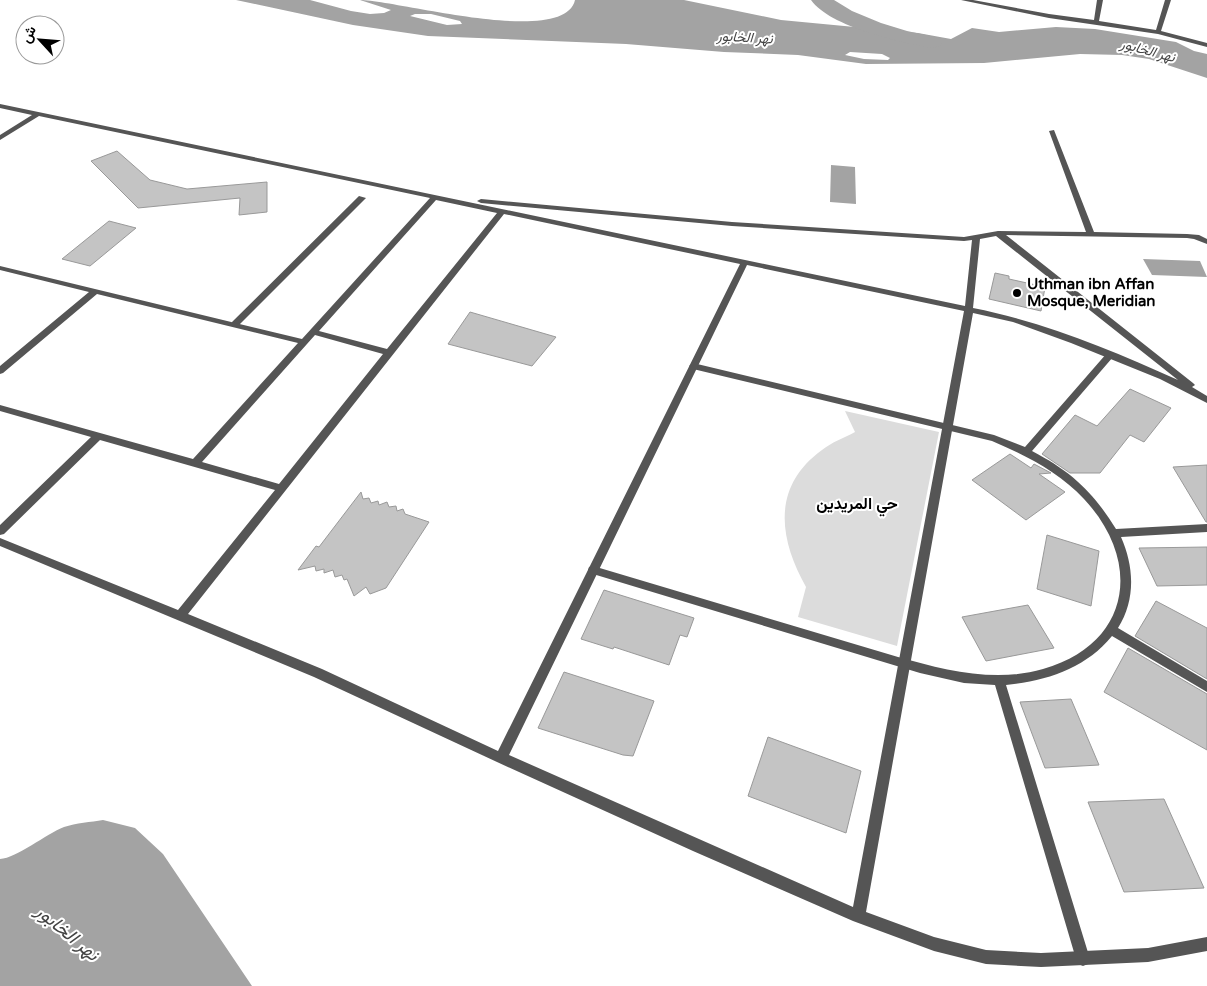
<svg xmlns="http://www.w3.org/2000/svg" width="1207" height="986" viewBox="0 0 1207 986" font-family="'Varela Round',Vazirmatn,sans-serif">
  <style>
    .green { fill: #dcdcdc }
    .water { fill: #a3a3a3; fill-rule: evenodd }
    .lines { fill: none; stroke-linecap: round; stroke-linejoin: round }
    .river { fill: #a3a3a3; fill-rule: evenodd }
    .building { fill: #c4c4c4; stroke: #999 }
    .lane { fill: #555; fill-rule: evenodd }
    .street { fill: #555; fill-rule: evenodd }
    .poi-dot { fill: #000; stroke: #fff; stroke-width: 2 }
    .labels { text-anchor: middle; stroke-width: 4; stroke-linejoin: round; paint-order: stroke }
    .far-water-label { font-size: 14px; font-style: italic; fill: #444; stroke: #fff }
    .poi-label { font-size: 15px; font-weight: bold; fill: #000; stroke: #fff; text-anchor: start }
    .neighbourhood-label { font-size: 16px; font-weight: bold; fill: #000; stroke: #fff }
    .near-water-label { font-size: 19px; font-style: italic; fill: #444; stroke: #fff }
  </style>
  <rect width="100%" height="100%" fill="#fff"/>
  <path class="green" d="M845,411L939,432L897,646L798,617L806,587C779,539 771,487 822,450C832,442 844,438 855,432Z"/>
  <path class="water" d="M236,0H310L351,11L370,14L384,13L391,10L360,0C396,0 564,48 575,0H684L781,20L918,33L951,39L972,28L999,32L1056,27L1095,29L1176,42L1194,51L1207,54V78L1149,59L1122,55L1080,54L984,63L866,64L798,55L724,52L626,44L428,36L353,25ZM415,14H431L460,21L462,24L447,25L410,16ZM850,52L882,54L890,58L888,60L864,59L845,55Z
    M831,165L855,167L856,204L830,202Z
    M1143,259L1200,261L1207,277L1152,275Z
    M103,820L135,828L163,854L252,986H0V859C17,858 46,834 64,827C76,823 91,822 103,820Z"/>
  <g class="lines">
    <path class="river" d="M811,0H834L852,11L881,23L907,31L940,38L943,42L940,46L933,48C902,43 830,27 811,0Z"/>
  </g>
  <path class="building" d="M117,151L150,180L187,189L267,182V212L239,215L240,198L138,208L91,161Z
    M109,221L136,228L90,266L62,259Z
    M995,273L1009,276V279L1045,287L1041,311L989,299Z
    M470,312L556,337L532,366L448,344Z
    M1130,389L1171,408L1144,442L1130,435L1100,473H1070L1042,454L1075,415L1097,426Z
    M1010,454L1031,468L1034,464L1051,473L1039,474L1065,492L1026,520L972,480Z
    M1207,465V522H1206L1173,467Z
    M361,492L363,499L369,498L371,503L378,501L379,505L387,502L389,507L396,506L397,511L403,509L405,514L429,522L386,588L370,594L366,587L354,596L347,579L344,580L342,575L335,577L333,570L324,573V569L316,571L315,566L298,570L316,546L319,547Z
    M1047,535L1099,551L1091,606L1037,589Z
    M1207,547V585L1157,586L1139,548Z
    M604,590L694,618L687,637L680,635L669,665L614,647L613,649L581,639Z
    M1156,601L1207,628V679L1135,636Z
    M1028,605L1054,648L986,661L962,617Z
    M1128,648L1207,694V750L1104,692Z
    M564,672L654,701L633,756L623,755L538,728Z
    M1071,699L1099,765L1045,768L1020,702Z
    M768,737L861,771L846,833L748,796Z
    M1164,799L1204,888L1124,892L1088,802Z"/>
  <g class="lines">
    <path class="lane" d="M359,196L366,198L238,326H232V322Z
      M1110,352L1113,353L1114,355L1113,357L1032,451C1072,472 1093,492 1116,529L1207,524V532L1121,537C1134,566 1136,600 1118,628L1207,681V692L1112,636C1086,668 1047,681 1006,685L1090,959L1088,964L1083,966L1078,964L1076,959L995,685L964,683L920,673L593,574L589,573L588,570L589,567L593,566L898,657C944,670 995,683 1043,669C1131,644 1143,562 1084,499C1059,472 1025,455 992,441L693,369L689,366L693,363L994,435L1025,447L1107,353Z"/>
    <path class="street" d="M961,0H973L1049,14L1094,20L1097,0H1103L1099,21L1156,30L1165,0H1171L1161,31L1207,43V47L1158,34L1049,18Z
      M0,104L965,306L972,240L964,241L732,226L481,203L477,201L481,199L732,222L964,237L998,231L1086,232L1049,131L1054,130L1094,232L1187,234L1199,235L1207,239V244L1194,239L1187,238L1006,235L1193,383L1195,385L1192,387L1207,396V403L1160,379L1071,343L1013,322L973,313L866,912L934,937L986,950L1041,953L1148,948L1207,937V951L1148,962L1041,967L986,964L934,951L853,921L693,851L497,762L314,677L0,546V538L178,610L275,490L100,440L4,534L0,535V525L91,437L0,411V405L193,459L298,343L97,294L3,373L0,374V366L89,292L0,270V266L302,339L430,198L39,116L0,140V135L32,115L0,108ZM436,200L497,213L387,349L319,331ZM504,214L740,264L498,751L322,669L188,614ZM996,236L1178,380C1112,350 1044,322 973,308L980,239ZM747,265L964,311L853,907L509,755ZM315,335L383,354L279,484L202,462Z"/>
  </g>
  <circle class="poi-dot" cx="1017" cy="293" r="5"/>
  <g class="labels">
    <g class="far-water-label">
      <text transform="translate(745 37) rotate(3)" y="5">نهر الخابور</text>
      <text transform="translate(1148 50) rotate(15)" y="5">نهر الخابور</text>
    </g>
    <g class="poi-label">
      <text x="1027" y="289">Uthman ibn Affan<tspan x="1027" dy="17">Mosque, Meridian</tspan></text>
    </g>
    <g class="neighbourhood-label">
      <text x="857" y="509">حي المريدين</text>
    </g>
    <g class="near-water-label">
      <text transform="translate(68 932) rotate(40)" y="7">نهر الخابور</text>
    </g>
  </g>
  <g transform="translate(40 40) rotate(296)"><circle r="24" fill="#ffffff" stroke="#999999"/>
  <path d="M0-4L9 19L0 12L-9 19Z" fill="#000000"/>
  <text y="-8" font-size="14" font-weight="bold" text-anchor="middle" fill="#000000">ش</text>
  </g>
</svg>
